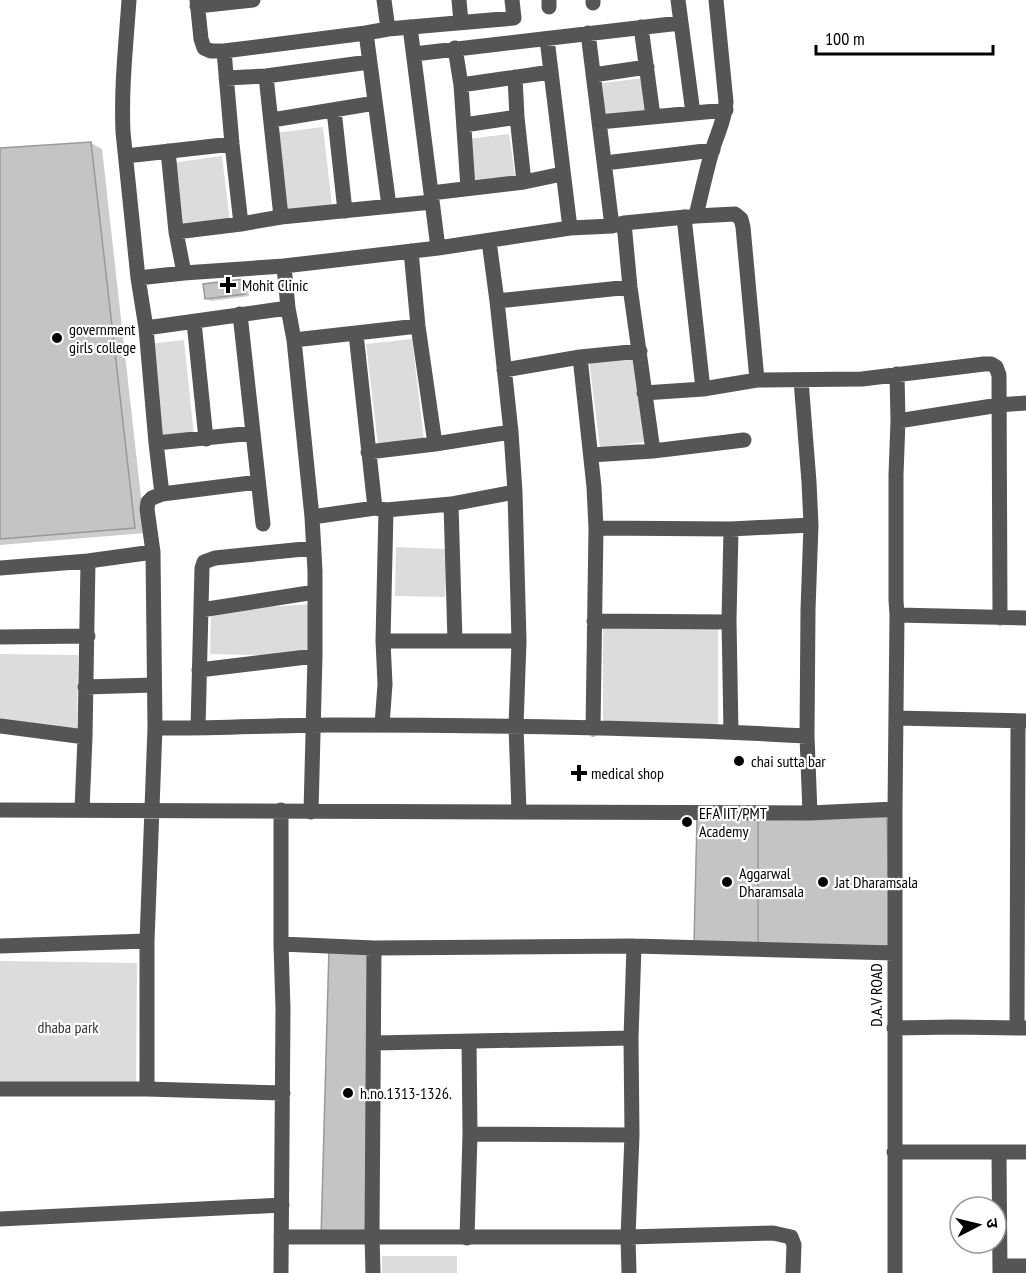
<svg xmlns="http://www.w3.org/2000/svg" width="1026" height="1273" viewBox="0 0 1026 1273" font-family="'PT Sans Narrow','Noto Sans Devanagari',sans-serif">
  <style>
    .green { fill: #dcdcdc }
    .shadow { fill: #0003 }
    .building { fill: #c4c4c4; stroke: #999; stroke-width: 1.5 }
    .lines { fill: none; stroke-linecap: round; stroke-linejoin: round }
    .minor { stroke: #555; stroke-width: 15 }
    .poi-dot { fill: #000; stroke: #fff; stroke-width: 2 }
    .labels { text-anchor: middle; stroke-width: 4.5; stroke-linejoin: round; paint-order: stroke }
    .poi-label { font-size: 16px; fill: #000; stroke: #fff; text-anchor: start }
    .street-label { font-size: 16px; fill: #000; stroke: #fff }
    .park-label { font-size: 16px; fill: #333; stroke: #fff }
  </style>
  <rect width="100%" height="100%" fill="#fff"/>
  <path class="green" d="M645,78L649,119L606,124L602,83Z
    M323,127L333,214L285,219L275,133Z
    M509,134L516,182L473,187L467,139Z
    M222,156L231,230L180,237L171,163Z
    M412,339L424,440L378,445L366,344Z
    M184,340L195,446L160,450L148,344Z
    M633,355L644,442L600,448L589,360Z
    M396,547L447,549L445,597L395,596Z
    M311,604L310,656L210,654L211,611Z
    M603,627H718V733H603Z
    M0,654L78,655L77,728L0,727Z
    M0,961L137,963L136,1093L0,1092Z
    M382,1256H457V1273H382Z"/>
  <path class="shadow" d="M91,143L102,149L145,533L0,545V150Z
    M242,280L247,283L249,296L211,301L206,298Z"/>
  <path class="building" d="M91,142L135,528L0,539V148Z
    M243,279L245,294L205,299L203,284Z
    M887,817L890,948L758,944V820Z
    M697,820H758V944L694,943Z
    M329,948L371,950L372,1238H321Z"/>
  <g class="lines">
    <path class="minor" d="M129,0C126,44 121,88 123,132L138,278L146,328L156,443L162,494
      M197,0L201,39L204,48L211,51H224L366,33L388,29L514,18L512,0
      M384,0L388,29
      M459,0L461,22
      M549,0V7
      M678,0L693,113
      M593,3V0
      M197,6L253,0
      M410,27L438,248
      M641,27L653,116
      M366,33L389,206
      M588,33L612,226
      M547,39L570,228
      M455,48L461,85L468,188
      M224,51L232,144L241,224
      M414,54L680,23
      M593,75L647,67
      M266,76L281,217
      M515,77L517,117L524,182
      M226,78L266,76L369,62
      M461,85L551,72
      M334,110L345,211
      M272,120L375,103
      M599,122L726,110
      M464,125L517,117
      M168,151L176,232L184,273
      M126,156L232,144
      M605,163L713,150
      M431,193L524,182L562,174
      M696,216C701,194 706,172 712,151C717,134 725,120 726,102L716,0
      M684,217L703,389
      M624,223L630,287L653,451
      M176,232L241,224L281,217L432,202
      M489,241L497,301L511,432L515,492L519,641L516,726L519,812
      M411,251L418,326L435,444
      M284,266L288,308L294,340L312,517L315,571V656L311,812
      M138,278L184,273L284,266L438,248L570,228L612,226L624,223L696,216L735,214L741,219L743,227L757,380
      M497,301L630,287
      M240,314L263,524
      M194,322L206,439
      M146,328L288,308
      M356,334L375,508
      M294,340L418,326
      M580,357L594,487L596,528L593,729
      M504,370L580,357L640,351
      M801,380L809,482L811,525L808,610L807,736L810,813
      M644,393L703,389L757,380L862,379L984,364H991L996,367L999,375L1000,618
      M898,421L999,405L1026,403
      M156,443L253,433
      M368,452L435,444L511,432
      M591,455L653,451L744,440
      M451,504L455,641
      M312,517L375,508L386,510L451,504L515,492
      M596,528L731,529L811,525
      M0,568L88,561L153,552
      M201,610L315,592
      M897,615L1026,618
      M594,621L729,622
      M0,637L88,636
      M383,641H519
      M199,670L315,656
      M85,687L154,685
      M896,718L1026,721
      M382,725L385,684L383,641L386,510
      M0,726L85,737
      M155,728C214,729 273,725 332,725C490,725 649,727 807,736
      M198,728L202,568L204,562L215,558L314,548
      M731,732L729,620L731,529
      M0,810L810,813L895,809
      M82,810L85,737L88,561
      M281,944L374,948L634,946L895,953
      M0,946L147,941
      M894,1028L954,1027L1026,1028
      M1017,1028L1018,722
      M374,1043L631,1038
      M0,1089H147L283,1093
      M147,1089V941L155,728L153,552L147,509L148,502L152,498L162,494L258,482
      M470,1134L632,1135
      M894,1152H1026
      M999,1153L1000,1273
      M0,1219L282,1205
      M281,1237H628L773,1233L791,1237L794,1245L793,1273
      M467,1238L470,1134L469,1042
      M1000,1266H1026
      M281,1273L283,1009L281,944V810
      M373,1273L372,1235L374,948
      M629,1273L628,1237L632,1135L631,1038L634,946
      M895,1273V809L897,615L896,600V475L898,421L897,374"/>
  </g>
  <g class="poi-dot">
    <path d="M225 276h6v6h6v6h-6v6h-6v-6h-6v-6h6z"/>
    <circle cx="57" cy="338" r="6"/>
    <circle cx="739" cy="761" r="6"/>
    <path d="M576 764h6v6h6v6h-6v6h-6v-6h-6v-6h6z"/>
    <circle cx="687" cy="822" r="6"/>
    <circle cx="727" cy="882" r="6"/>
    <circle cx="823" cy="882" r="6"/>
    <circle cx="348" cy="1093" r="6"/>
  </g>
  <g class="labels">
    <g class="poi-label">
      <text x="242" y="291">Mohit Clinic</text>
      <text x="69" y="335">government<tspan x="69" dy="18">girls college</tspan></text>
      <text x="751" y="767">chai sutta bar</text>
      <text x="591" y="779">medical shop</text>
      <text x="699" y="819">EFA IIT/PMT<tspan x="699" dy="18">Academy</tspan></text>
      <text x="739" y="879">Aggarwal<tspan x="739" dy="18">Dharamsala</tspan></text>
      <text x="835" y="888">Jat Dharamsala</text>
      <text x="360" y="1099">h.no.1313-1326.</text>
    </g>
    <g class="street-label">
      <text transform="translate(876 995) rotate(-90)" y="6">D.A.V ROAD</text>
    </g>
    <g class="park-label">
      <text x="68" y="1033">dhaba park</text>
    </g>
  </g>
  <g transform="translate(978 1225) rotate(83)"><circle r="28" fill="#ffffff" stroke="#999999" stroke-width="1.5"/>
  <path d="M0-4.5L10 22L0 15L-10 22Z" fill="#000000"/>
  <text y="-9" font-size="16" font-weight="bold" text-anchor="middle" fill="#000000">उ</text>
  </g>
  <path d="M816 45v9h177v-9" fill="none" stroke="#000000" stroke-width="3"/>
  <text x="825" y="45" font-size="18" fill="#000000" stroke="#ffffff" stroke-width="4.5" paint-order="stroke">100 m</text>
</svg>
